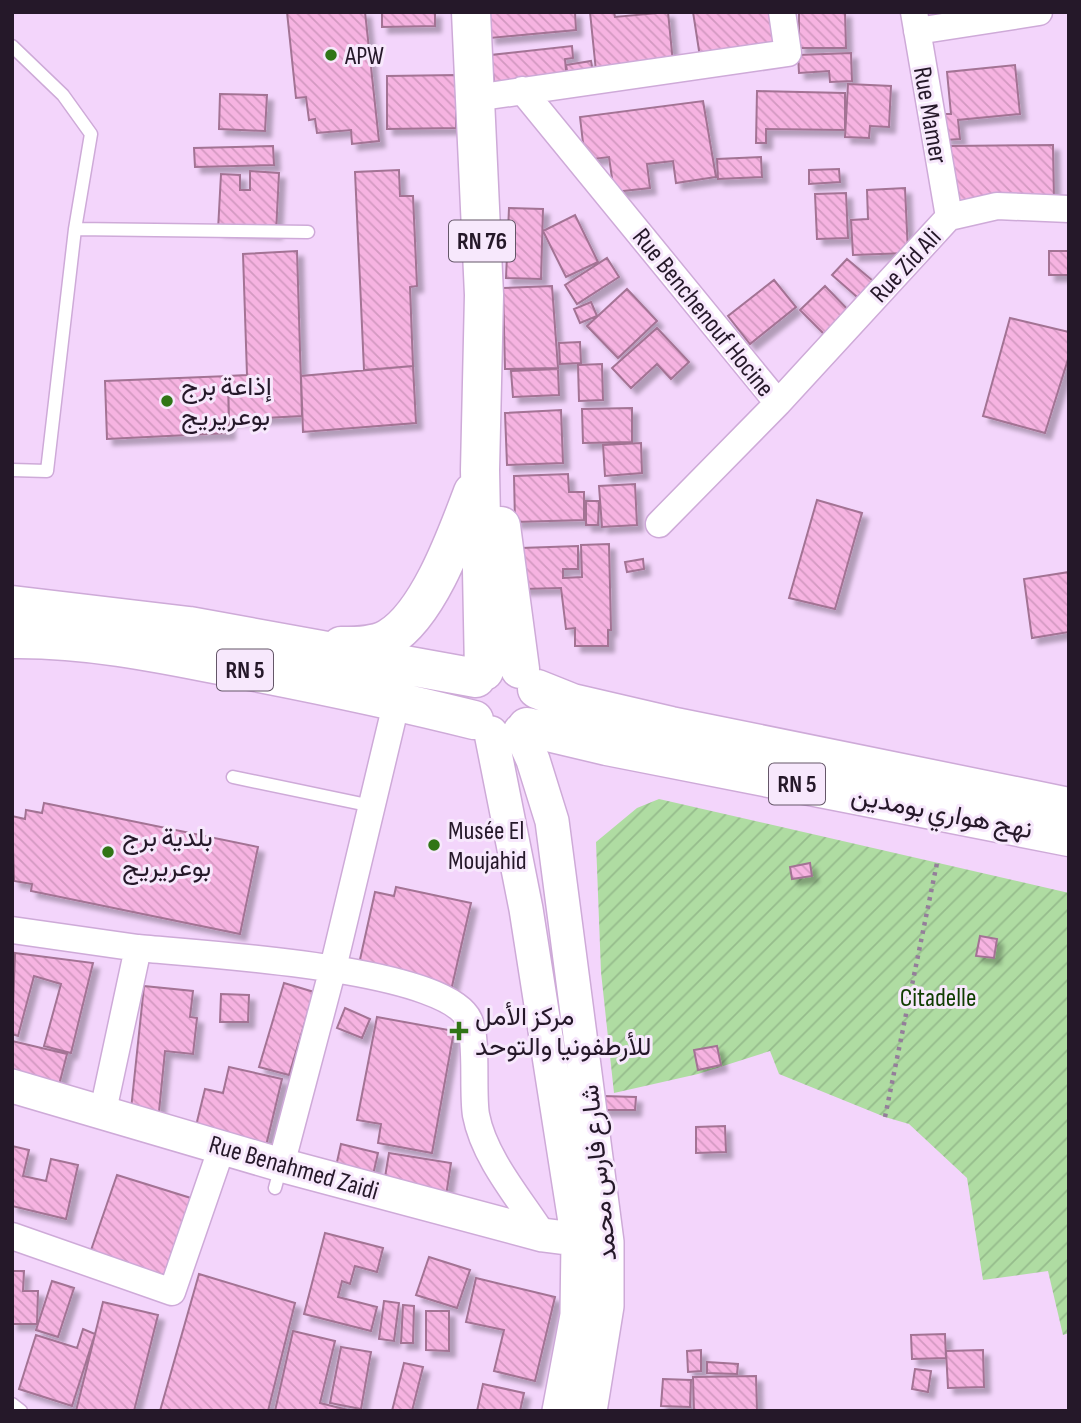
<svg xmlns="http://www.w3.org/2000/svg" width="1081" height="1423" viewBox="0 0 1081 1423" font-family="'Sofia Sans Condensed',Vazirmatn,sans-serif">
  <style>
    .garden { fill: url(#garden-furrows) }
    .building { fill: url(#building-back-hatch); stroke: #a37394; stroke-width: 2; filter: url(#shadow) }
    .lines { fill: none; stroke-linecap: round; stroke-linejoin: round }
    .service-casing { stroke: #ceaad8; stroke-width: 15 }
    .minor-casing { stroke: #ceaad8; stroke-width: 29 }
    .tertiary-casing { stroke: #ceaad8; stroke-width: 36 }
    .primary-casing { stroke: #ceaad8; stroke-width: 41 }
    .path { stroke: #947e9a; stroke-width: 4.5; stroke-dasharray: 3.5 5; stroke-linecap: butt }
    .service { stroke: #fff; stroke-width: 12 }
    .minor { stroke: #fff; stroke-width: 26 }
    .tertiary { stroke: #fff; stroke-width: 33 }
    .primary { stroke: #fff; stroke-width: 38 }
    .poi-dot { fill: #307516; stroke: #f7e8fc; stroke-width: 2.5 }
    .labels { text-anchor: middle; stroke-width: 6; stroke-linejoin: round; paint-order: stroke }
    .shield { fill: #f7e8fc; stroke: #645668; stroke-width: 2 }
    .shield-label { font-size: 24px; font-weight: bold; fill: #251829 }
    .poi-label { font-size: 26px; fill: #251829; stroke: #f7e8fc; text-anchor: start }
    .street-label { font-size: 26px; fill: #251829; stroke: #f7e8fc }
    .park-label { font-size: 26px; fill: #103d00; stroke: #f7e8fc }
  </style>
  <defs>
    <pattern id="garden-furrows" width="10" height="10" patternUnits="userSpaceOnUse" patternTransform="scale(1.75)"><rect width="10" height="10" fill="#afdca2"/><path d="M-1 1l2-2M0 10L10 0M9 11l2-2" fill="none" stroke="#96bc8c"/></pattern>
    <pattern id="building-back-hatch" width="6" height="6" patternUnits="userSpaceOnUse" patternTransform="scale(1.75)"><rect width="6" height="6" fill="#f6b3e1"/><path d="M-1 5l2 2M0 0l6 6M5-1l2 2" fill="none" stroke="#d399c1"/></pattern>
    <filter id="shadow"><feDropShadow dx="6" dy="6" stdDeviation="2" flood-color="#0004"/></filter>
  </defs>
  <rect width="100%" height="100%" fill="#f3d5fb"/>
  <path class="garden" d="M659,799L1069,893V1333L1063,1335L1048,1271L983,1280L967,1178L909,1124L885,1117L779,1074L770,1051L698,1074L614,1093L601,972L596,842L637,808Z"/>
  <path class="building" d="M287,12H365L379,141L352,144L351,130L317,133L315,119L309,120L306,97L296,98Z
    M382,12H435V26L382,27Z
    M488,12H575L576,30L490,38Z
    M590,12H614L615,17L668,12L673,63L596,71Z
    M693,12H772L778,44L700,57Z
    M799,12H845L846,48H799Z
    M572,46L573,58L565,59L567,82L495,90L491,55Z
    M851,53L852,81L830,82L829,71L799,73L798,55Z
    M591,61L594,77L569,82L566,65Z
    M1015,65L1020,114L958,120L960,139L945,140L943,114H951L947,72Z
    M456,75V128L387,129V76Z
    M848,84L891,86L889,127L870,126L869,138L845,137Z
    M757,91L845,93V130L766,129V143H756Z
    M220,94L267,95L265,131L219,129Z
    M703,101L716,177L676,183L673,161L647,164L650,188L614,192L609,157L585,160L580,117Z
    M1053,145L1054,201L951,203V146Z
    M273,146L274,165L195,167L194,148Z
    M761,157L762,177L718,179L717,159Z
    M839,169L840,182L809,184V170Z
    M399,170L400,196H413L417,286L410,287L413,366L364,370L355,172Z
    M250,171L279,173L276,233L218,230L221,174L240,175V190H250Z
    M905,188L908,253L853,255L851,220L868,219L867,190Z
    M846,193L848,238L817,239L815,194Z
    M509,208L543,209L541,279L506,278Z
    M575,215L598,262L566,277L543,231Z
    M297,251L302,416L229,420L228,376L247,375L243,254Z
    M1049,251H1069V275H1049Z
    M607,258L619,277L577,304L565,285Z
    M847,259L879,286L864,303L832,275Z
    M774,280L796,307L750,344L728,316Z
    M552,286L558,368L505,369L503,288Z
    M825,286L854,316L830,340L800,310Z
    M627,289L657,321L618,358L587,326Z
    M591,302L597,316L580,323L574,309Z
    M1010,318L1069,332V356L1045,433L983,416Z
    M657,328L689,362L671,379L657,364L631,388L612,368Z
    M580,342L581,363L560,364L559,343Z
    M602,364L603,400L579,401L578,365Z
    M413,366L416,423L303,432L301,376Z
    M558,369L559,395L513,397L511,371Z
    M228,376L229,433L107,439L105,381Z
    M632,408V442L583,443L582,409Z
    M561,410L563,463L507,465L505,413Z
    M641,443L642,473L605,476L603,445Z
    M568,474L569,492H584V520L515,522L514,476Z
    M635,484L637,525L602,527L599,486Z
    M817,500L862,513L835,609L789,598Z
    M586,501H599L598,525H586Z
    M609,544L611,630H608V646H575V628L566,629L561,588L522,589L521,548L578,546V569H563V578L582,577L581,545Z
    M643,559L644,569L627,572L625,562Z
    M1069,572V632L1032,638L1024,579Z
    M44,803L258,847L240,934L31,891L32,884L14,881L12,816L25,819L26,810L42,813Z
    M810,863L812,876L792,879L790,867Z
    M396,887L471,903L450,995L357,973L375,892L394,896Z
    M980,936L997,939L994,958L976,956Z
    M15,953L93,963L71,1053L44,1046L61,984L34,976L18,1036L12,1034Z
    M284,983L314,992L289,1075L259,1067Z
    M144,986L193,991L190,1017L197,1018L193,1054L165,1051L158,1122L130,1119Z
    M221,994L249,995L248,1022H220Z
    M345,1008L370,1019L362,1038L337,1028Z
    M377,1017L454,1031L432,1153L378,1143L381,1124L357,1120Z
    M12,1041L67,1054L59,1085L12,1074Z
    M717,1046L721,1065L698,1070L694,1050Z
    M229,1067L282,1079L265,1150L194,1134L205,1089L223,1093Z
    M603,1096L636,1097L635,1110H602Z
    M725,1126L726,1152L696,1153V1127Z
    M341,1144L378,1153L370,1188L333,1180Z
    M12,1146L29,1150L23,1176L46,1181L51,1159L78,1165L66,1219L12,1206Z
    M389,1153L451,1163L446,1196L382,1195Z
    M117,1175L194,1199L167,1276L90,1253Z
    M325,1233L383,1248L377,1272L355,1266L350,1284L342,1281L338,1297L377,1307L371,1331L304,1314Z
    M429,1257L470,1270L457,1308L416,1295Z
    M12,1271H24L23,1291H38L37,1324H12Z
    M199,1274L295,1303L268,1411H160Z
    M476,1278L555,1297L535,1381L494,1371L504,1330L466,1322Z
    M52,1281L74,1288L58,1337L36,1330Z
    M384,1301L399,1303L394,1341L379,1339Z
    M103,1302L158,1315L134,1411H76Z
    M403,1305L414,1306L413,1343H401Z
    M426,1311H449V1351L426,1350Z
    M83,1329L95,1334L72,1406L19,1389L36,1335L77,1348Z
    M293,1331L335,1341L320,1403L352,1411H275Z
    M945,1334L946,1358L912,1359L911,1335Z
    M341,1347L371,1352L361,1409L330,1403Z
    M701,1350V1371L688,1372L687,1351Z
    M983,1350L984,1387L948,1388L946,1351Z
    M707,1362L738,1364L737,1374L707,1373Z
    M404,1363L423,1367L412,1411H392Z
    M915,1369L931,1371L928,1392L912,1389Z
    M756,1376L757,1410L694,1411L693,1377Z
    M663,1379L691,1380L690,1407L661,1406Z
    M483,1384L524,1393L520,1411H477Z"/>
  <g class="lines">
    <g class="service-casing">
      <path id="service" d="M12,46L63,95L91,134L75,229
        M12,470L47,471L75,229L308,232
        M233,777L372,806
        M275,1188L281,1166
        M12,1404L21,1411"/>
    </g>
    <g class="minor-casing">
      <path id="minor" d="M914,12L949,217
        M917,31L1039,12
        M522,90L778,403L659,524
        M475,98L788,53L782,12
        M778,403L949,217L997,206L1069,209
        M12,930L138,948L103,1111
        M138,948C197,954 445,967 469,1020C478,1039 472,1091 476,1115C484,1158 520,1199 543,1235
        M281,1165L333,968L397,700
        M12,1236L172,1292L222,1147"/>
    </g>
    <g class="tertiary-casing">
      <path id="tertiary" d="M520,731L533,760L552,821L607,1242V1306L590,1411
        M491,733L526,909L578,1241L577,1315L559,1411
        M12,1086L281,1165L543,1235L598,1242"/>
    </g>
    <g class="primary-casing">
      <path id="primary" d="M471,12L484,295L480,470L484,671
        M501,526L520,669
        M12,605L189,626L476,678
        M12,639C83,638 155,652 224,666C308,682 391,699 474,720
        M341,646C357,646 376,646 389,638C429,614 457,534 473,492
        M537,689L572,703L671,726L1069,807
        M527,727L607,746L1069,837"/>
    </g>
    <path class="path" d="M885,1117L937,863"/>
    <use href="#service" class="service"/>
    <use href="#minor" class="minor"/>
    <use href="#tertiary" class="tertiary"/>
    <use href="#primary" class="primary"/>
  </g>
  <g class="poi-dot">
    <circle cx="331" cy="55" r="7"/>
    <circle cx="167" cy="401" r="7"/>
    <circle cx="434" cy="845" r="7"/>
    <circle cx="108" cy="852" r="7"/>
    <path d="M455.5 1020.5h7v7h7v7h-7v7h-7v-7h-7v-7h7z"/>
  </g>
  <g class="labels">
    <g class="shield">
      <rect x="449" y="220.5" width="66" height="41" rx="5"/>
      <rect x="217" y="649.5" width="56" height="41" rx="5"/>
      <rect x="769" y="763.5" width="56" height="41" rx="5"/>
    </g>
    <g class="shield-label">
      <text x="482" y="249">RN 76</text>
      <text x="245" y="678">RN 5</text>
      <text x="797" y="792">RN 5</text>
    </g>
    <g class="poi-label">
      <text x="345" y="64">APW</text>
      <text x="181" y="395">إذاعة برج<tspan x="181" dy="30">بوعريريج</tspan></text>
      <text x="448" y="839">Musée El<tspan x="448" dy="30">Moujahid</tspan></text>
      <text x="122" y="846">بلدية برج<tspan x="122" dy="30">بوعريريج</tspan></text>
      <text x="475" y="1025">مركز الأمل<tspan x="475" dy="30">للأرطفونيا والتوحد</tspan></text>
    </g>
    <g class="street-label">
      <text transform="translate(931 115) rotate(80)" y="9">Rue Mamer</text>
      <text transform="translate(905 265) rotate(-47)" y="9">Rue Zid Ali</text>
      <text transform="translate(704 312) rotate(51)" y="9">Rue Benchenouf Hocine</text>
      <text transform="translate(942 812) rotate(11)" y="9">نهج هواري بومدين</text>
      <text transform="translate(294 1167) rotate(16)" y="9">Rue Benahmed Zaidi</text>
      <text transform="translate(598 1173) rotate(-96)" y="9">شارع فارس محمد</text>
    </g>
    <g class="park-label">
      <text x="938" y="1006">Citadelle</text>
    </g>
  </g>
  <rect width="1081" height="1423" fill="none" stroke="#251829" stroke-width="28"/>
</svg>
